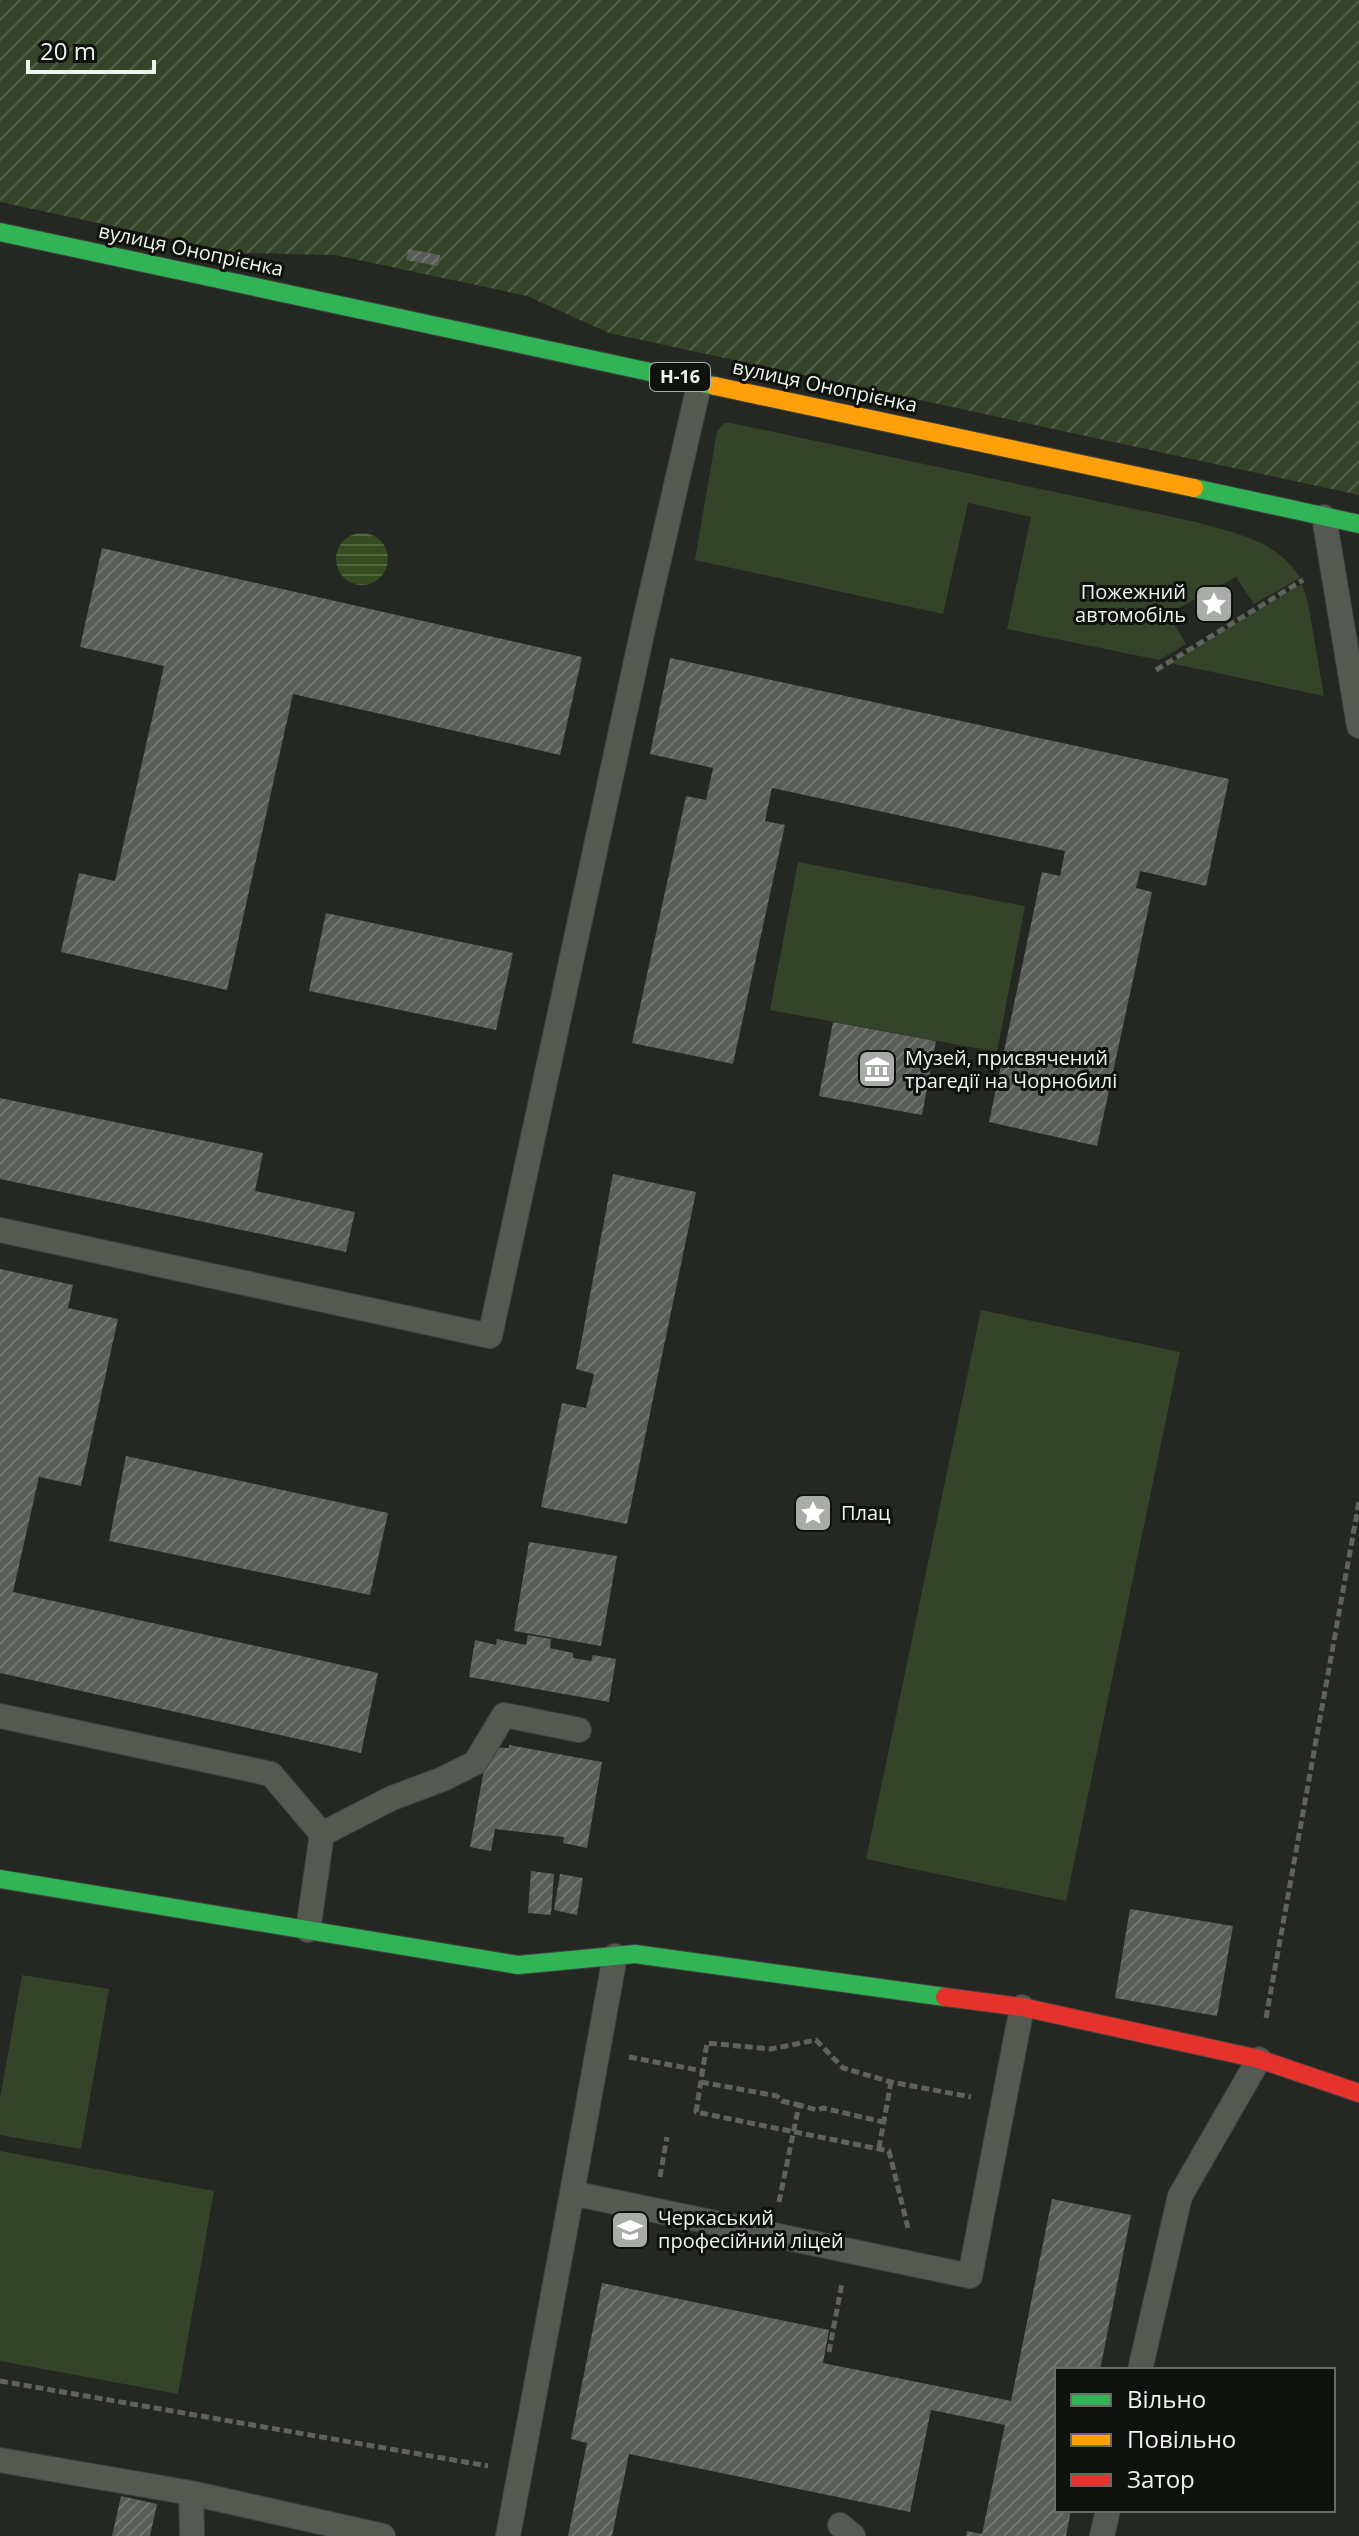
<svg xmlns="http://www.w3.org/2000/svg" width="1359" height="2536" viewBox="0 0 1359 2536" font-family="'Open Sans',sans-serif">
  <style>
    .green { fill: #354429 }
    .garden { fill: url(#garden-furrows) }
    .water { fill: url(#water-rules) }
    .building { fill: url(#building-hatch) }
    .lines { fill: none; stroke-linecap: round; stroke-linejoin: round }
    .lane-casing { stroke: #40433f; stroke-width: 26 }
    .fast-casing { stroke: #40433f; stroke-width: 20 }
    .slow-casing { stroke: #40433f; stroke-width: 20 }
    .jam-casing { stroke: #40433f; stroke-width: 20 }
    .path { stroke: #60625d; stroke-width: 5; stroke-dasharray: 8 4; stroke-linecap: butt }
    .lane { stroke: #555952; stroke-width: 24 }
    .fast { stroke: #30b455; stroke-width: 18 }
    .slow { stroke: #ff9f0a; stroke-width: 18 }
    .jam { stroke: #e5322d; stroke-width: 18 }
    .labels { text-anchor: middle; stroke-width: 6; stroke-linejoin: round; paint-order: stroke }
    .shield { fill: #0f110d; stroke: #acafaa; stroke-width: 2 }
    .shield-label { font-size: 18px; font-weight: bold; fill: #eff3ed }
    .street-label { font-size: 20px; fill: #eff3ed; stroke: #0f110d }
    .poi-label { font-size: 20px; fill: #eff3ed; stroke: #0f110d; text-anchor: start }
  </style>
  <defs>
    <pattern id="garden-furrows" width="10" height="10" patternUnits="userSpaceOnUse" patternTransform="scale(2)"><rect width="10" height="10" fill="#354429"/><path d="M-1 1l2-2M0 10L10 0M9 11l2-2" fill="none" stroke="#535f48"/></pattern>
    <pattern id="water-rules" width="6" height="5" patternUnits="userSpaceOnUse" patternTransform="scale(2)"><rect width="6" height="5" fill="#344c1f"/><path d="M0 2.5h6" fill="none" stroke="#526640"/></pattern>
    <pattern id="building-hatch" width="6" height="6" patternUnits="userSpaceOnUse" patternTransform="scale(2)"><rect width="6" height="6" fill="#595c57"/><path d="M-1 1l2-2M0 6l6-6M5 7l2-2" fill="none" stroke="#71746f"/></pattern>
  </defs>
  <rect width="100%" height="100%" fill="#242722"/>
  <path class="green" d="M724,423H731L1196,522C1235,533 1278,541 1300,578L1254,604L1236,577L1168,614L1186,644L1159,660L1007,629L1031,517L968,503L943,614L695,560L717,431Z
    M1302,584L1308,603L1324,696L1170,663Z
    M798,862L1025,906L997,1052L770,1010Z
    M981,1310L1180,1352L1066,1901L866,1859Z
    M22,1975L109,1989L81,2149L0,2135V2099Z
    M0,2151L214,2191L178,2394L0,2361Z"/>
  <path class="garden" d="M0,0H1359V495L609,333L527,296L335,255L237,253L0,202Z"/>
  <path class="water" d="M336 559a26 26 0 1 1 52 0a26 26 0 1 1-52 0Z"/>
  <path class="building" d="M409,249L440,255L438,266L406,260Z
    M102,548L582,657L560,755L293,694L227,990L61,952L79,873L115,881L164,666L80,647Z
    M670,658L1229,779L1206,886L1140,871L1136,888L1152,892L1097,1146L989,1122L1042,872L1060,876L1065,851L772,788L765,821L785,825L733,1064L632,1043L686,796L706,800L713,768L650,754Z
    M326,913L513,953L496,1030L309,991Z
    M833,1022L936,1041L922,1115L819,1096Z
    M0,1098L263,1153L255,1191L355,1212L346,1252L0,1179Z
    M613,1174L696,1192L627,1524L541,1507L562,1403L586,1408L594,1374L576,1369Z
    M0,1269L73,1285L68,1308L118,1319L81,1486L39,1477L13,1592L378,1673L361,1753L0,1673Z
    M126,1456L388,1513L370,1595L109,1541Z
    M529,1542L617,1556L601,1646L514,1631Z
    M528,1635L551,1639L550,1648L573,1653V1658L591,1661L593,1655L616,1659L609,1702L469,1677L475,1640L496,1645L497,1639L526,1645Z
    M509,1745L602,1762L587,1848L563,1843L564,1837L495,1829L491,1851L470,1847L488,1747L509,1748Z
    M531,1871L554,1874L551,1915L528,1913Z
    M560,1874L583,1878L577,1915L554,1910Z
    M1130,1909L1233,1926L1217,2016L1115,1998Z
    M1052,2199L1131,2215L1100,2370H1057V2510H1071L1066,2536H966L967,2531L982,2534L1005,2425L931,2410L910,2512L629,2454L612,2536H568L587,2443L571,2439L602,2283L829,2330L823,2363L1011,2401Z
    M121,2496L157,2504L150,2536H112Z"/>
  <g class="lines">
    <g class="lane-casing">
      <path id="lane" d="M1324,517L1359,726
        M0,1230L490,1336L643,629L700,381
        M0,1716L271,1774L322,1834L308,1930
        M322,1834L392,1798L443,1779L475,1763L504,1715L579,1730
        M572,2193L615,1956
        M1140,2370L1180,2196L1259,2059
        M0,2460L191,2493L383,2536
        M191,2493L192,2536
        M840,2525L853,2536
        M508,2536L572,2193L970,2276L1022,2007
        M1102,2536L1108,2510"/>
    </g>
    <g class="fast-casing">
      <path id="fast" d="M0,232L715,386
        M1194,488L1359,524
        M0,1879L518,1965L635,1954L945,1997"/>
    </g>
    <g class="slow-casing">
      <path id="slow" d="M715,386L1194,488"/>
    </g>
    <g class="jam-casing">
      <path id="jam" d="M945,1997L1022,2007L1259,2059L1359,2093"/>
    </g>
    <path class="path" d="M1156,670L1303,580
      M1266,2018L1359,1502
      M629,2057L703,2071
      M701,2082L777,2096L782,2101L799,2105
      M879,2148L891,2082
      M660,2177L667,2137
      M779,2202L799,2105L817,2110L823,2108L883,2122
      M908,2228L889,2151L696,2112L707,2043L771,2049L816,2040L843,2068L891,2082L971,2097
      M829,2352L842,2283
      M0,2381L488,2466"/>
    <use href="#lane" class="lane"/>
    <use href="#fast" class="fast"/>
    <use href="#slow" class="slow"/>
    <use href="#jam" class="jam"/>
  </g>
  <defs>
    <g id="sight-square" transform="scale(2)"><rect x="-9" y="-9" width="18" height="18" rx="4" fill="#a8aca6" stroke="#0f110d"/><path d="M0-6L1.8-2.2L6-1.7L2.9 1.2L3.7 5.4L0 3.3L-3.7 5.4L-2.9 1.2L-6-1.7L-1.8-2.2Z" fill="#fff"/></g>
    <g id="museum-square" transform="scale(2)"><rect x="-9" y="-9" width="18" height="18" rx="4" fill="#a8aca6" stroke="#0f110d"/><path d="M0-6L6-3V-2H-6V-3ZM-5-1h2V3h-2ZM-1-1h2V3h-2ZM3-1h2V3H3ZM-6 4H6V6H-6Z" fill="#fff"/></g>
    <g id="university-square" transform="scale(2)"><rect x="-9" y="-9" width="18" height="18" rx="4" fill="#a8aca6" stroke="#0f110d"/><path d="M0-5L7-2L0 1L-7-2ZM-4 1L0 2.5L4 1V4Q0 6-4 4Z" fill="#fff"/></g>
  </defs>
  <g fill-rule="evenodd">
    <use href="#sight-square" x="1214" y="604"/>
    <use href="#museum-square" x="877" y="1069"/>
    <use href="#sight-square" x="813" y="1513"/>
    <use href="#university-square" x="630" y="2230"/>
  </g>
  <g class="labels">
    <rect class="shield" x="650" y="363" width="60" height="28" rx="6"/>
    <g class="shield-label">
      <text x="680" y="383">Н-16</text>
    </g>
    <g class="street-label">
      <text transform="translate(191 250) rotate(12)" y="7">вулиця Онопрієнка</text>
      <text transform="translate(825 386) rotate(12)" y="7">вулиця Онопрієнка</text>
    </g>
    <g class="poi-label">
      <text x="1186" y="599" text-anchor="end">Пожежний<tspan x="1186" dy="23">автомобіль</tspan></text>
      <text x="905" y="1065">Музей, присвячений<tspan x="905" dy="23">трагедії на Чорнобилі</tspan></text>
      <text x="841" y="1520">Плац</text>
      <text x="658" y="2225">Черкаський<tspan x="658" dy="23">професійний ліцей</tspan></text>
    </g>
  </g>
  <rect x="1055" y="2368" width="280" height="144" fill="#0f110d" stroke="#696b67" stroke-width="2"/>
  <rect x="1071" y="2394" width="40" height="12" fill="#30b455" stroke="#696b67" stroke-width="2"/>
  <text x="1127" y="2408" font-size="24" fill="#eff3ed">Вільно</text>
  <rect x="1071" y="2434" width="40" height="12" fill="#ff9f0a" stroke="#696b67" stroke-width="2"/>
  <text x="1127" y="2448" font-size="24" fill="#eff3ed">Повільно</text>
  <rect x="1071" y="2474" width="40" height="12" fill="#e5322d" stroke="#696b67" stroke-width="2"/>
  <text x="1127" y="2488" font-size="24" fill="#eff3ed">Затор</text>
  <path d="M28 60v12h126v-12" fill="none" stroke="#eff3ed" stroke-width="4"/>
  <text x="40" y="60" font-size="24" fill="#eff3ed" stroke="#0f110d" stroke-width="6" paint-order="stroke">20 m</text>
</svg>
